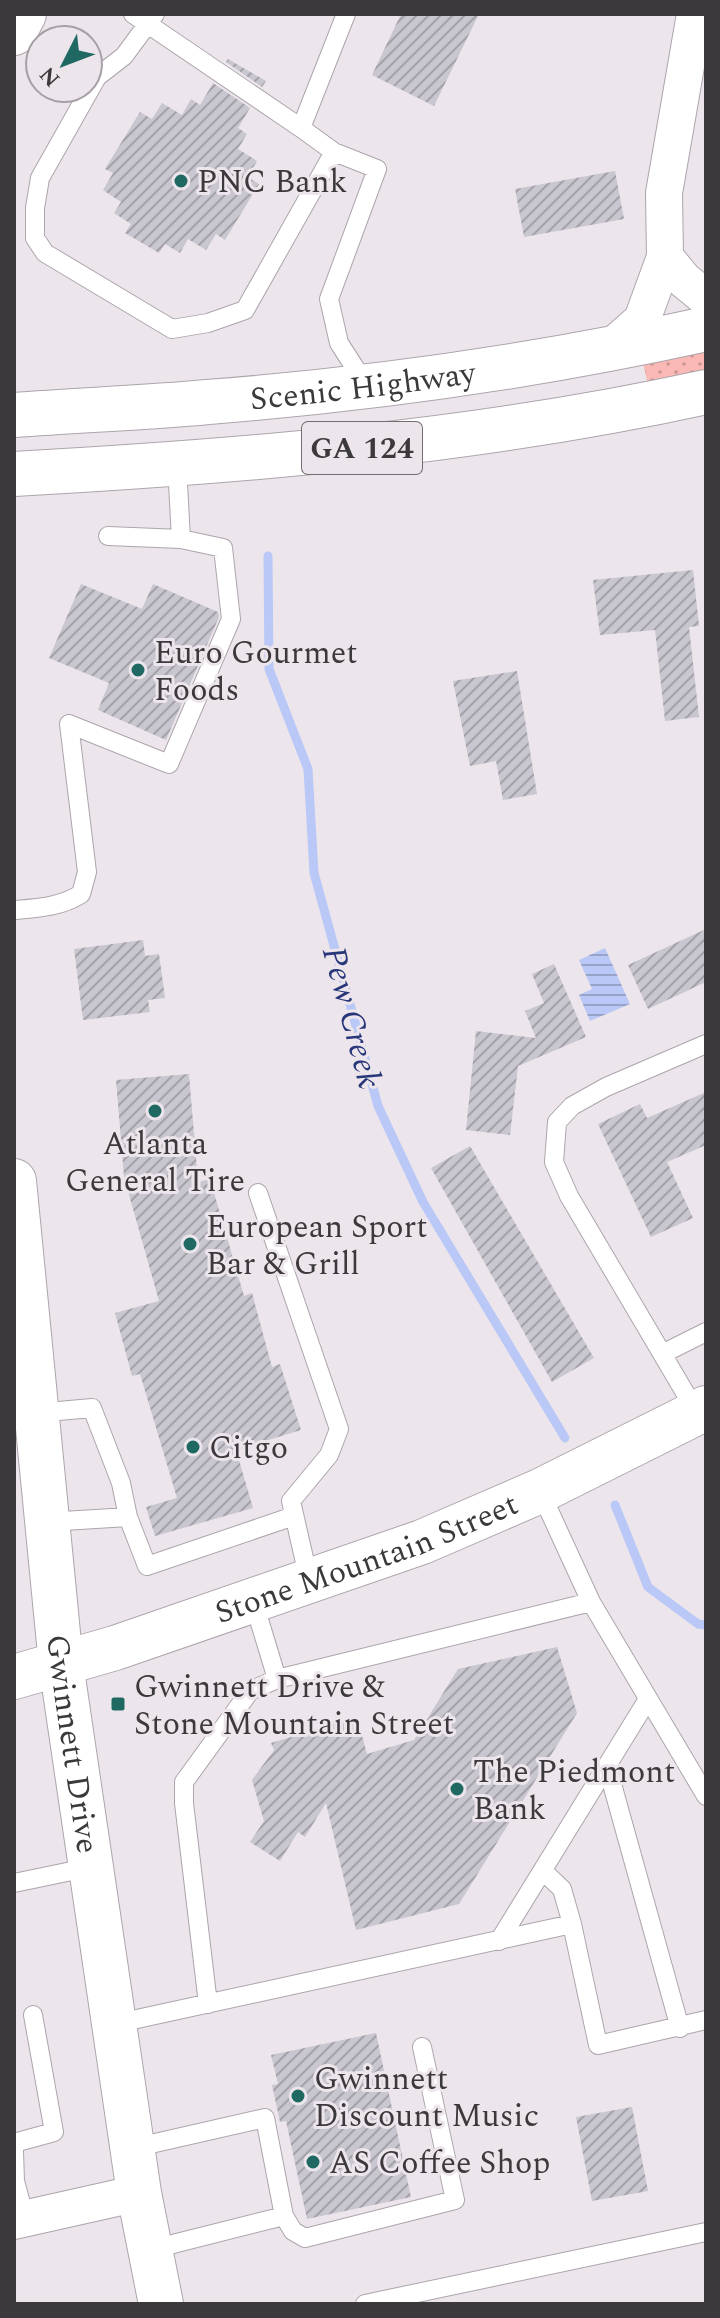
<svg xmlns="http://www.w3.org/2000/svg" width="720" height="2318" viewBox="0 0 720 2318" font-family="Spectral,serif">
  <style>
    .grass { fill: url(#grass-dots) }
    .water { fill: url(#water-rules) }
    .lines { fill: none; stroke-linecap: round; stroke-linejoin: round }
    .stream { stroke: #b9c8f6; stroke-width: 9 }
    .building { fill: url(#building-hatch) }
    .lane-casing { stroke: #aca5ac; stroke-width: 20 }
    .street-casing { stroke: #aca5ac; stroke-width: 38 }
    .secondary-casing { stroke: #aca5ac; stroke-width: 46 }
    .highway-casing { stroke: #aca5ac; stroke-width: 46 }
    .lane { stroke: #fff; stroke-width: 18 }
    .street { stroke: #fff; stroke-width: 36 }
    .secondary { stroke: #fff; stroke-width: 44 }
    .highway { stroke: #fff; stroke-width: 44 }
    .poi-dot { fill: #206962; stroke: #ede5ec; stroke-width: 3 }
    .labels { text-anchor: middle; stroke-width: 6; stroke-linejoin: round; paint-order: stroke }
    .shield { fill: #ede5ec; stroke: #716d71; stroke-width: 2 }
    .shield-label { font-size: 30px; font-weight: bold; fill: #3c393c }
    .poi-label { font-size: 32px; fill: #3c393c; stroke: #ede5ec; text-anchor: start }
    .street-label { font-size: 32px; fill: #3c393c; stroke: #ede5ec }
    .water-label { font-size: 34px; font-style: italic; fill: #283779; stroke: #ede5ec }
  </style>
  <defs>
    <pattern id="grass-dots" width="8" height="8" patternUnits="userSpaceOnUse" patternTransform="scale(2)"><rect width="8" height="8" fill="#fab9b4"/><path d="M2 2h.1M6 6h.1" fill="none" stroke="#cc9794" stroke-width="1.8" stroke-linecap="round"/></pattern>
    <pattern id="water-rules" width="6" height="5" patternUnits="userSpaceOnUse" patternTransform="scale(2)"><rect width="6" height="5" fill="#b9c8f6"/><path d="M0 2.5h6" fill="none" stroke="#98a3c8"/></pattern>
    <pattern id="building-hatch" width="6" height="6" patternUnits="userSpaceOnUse" patternTransform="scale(2)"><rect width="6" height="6" fill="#c8c6ce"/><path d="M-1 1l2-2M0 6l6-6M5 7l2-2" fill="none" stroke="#a4a2a8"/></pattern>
  </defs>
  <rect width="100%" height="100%" fill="#ede5ec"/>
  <path class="grass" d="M706,351V372L648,384L643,363Z"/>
  <path class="water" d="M605,948L630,1004L590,1021L579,995L592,989L579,960Z"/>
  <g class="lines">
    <path class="stream" d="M268,556L269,669L308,769L314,873L378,1106L423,1202L565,1438
      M615,1505L648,1587L698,1624L706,1625"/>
  </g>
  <path class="building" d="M401,14H479L434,106L372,75Z
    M228,59L266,81L262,87L226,62Z
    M213,83L250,108L238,128L247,134L238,149L257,161L248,177L259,184L225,240L216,234L206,250L188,239L180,253L165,244L159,253L125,233L131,224L114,213L121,202L103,190L113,173L105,169L140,112L152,119L162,103L182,115L191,99L200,105Z
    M615,171L624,219L524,237L515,189Z
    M693,570L699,626L689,627L699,717L665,721L655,630L600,635L593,580Z
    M81,584L142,609L153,584L218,612L219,617L166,740L98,710L109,683L49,658Z
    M517,671L537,794L503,800L496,761L470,766L453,681Z
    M706,929V982L648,1009L628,965Z
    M143,940L145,956L159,954L165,998L148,1000L150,1012L83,1020L74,949Z
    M554,964L586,1037L518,1066L510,1135L466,1130L476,1031L536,1038L525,1011L544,1003L532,974Z
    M189,1074L198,1182L210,1179L244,1296L252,1293L272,1367L280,1364L301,1430L236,1450L253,1508L155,1536L146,1507L177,1498L140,1374L132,1376L115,1313L159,1301L124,1177L116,1080Z
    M706,1092V1145L667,1162L693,1218L651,1237L598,1124L640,1104L647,1118Z
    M470,1146L594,1358L552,1382L431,1168Z
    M557,1647L577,1713L459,1904L356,1930L326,1803L305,1837L298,1832L280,1861L250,1842L264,1821L252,1780L274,1750L271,1743L357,1717L367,1754L414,1740L458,1669Z
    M376,2033L411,2197L307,2219L286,2121L280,2122L272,2085L278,2084L271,2055Z
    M632,2107L648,2191L592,2201L576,2117Z"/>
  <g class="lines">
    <g class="lane-casing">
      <path id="lane" d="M133,14L301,128
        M155,14L124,56L97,77L40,178L35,208V238L45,253L172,329L208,323L245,310L334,152L377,169L329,299L339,343L366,385
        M334,152L301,128L346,14
        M108,536L181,539
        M14,910C39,908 60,907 81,894L87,872L69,724L169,764L231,619L223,548L181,539L177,465
        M258,1193L339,1429L329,1455L291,1501L309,1580
        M664,1353L706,1332
        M36,1413L92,1408L121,1483L128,1517
        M697,1413L569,1196L554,1162L557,1122L572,1106L606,1087L706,1044
        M540,1491L591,1602L706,1796
        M47,1522L128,1517L147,1566L294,1516
        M253,1600L277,1679
        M607,1766L680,2028
        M543,1871L562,1889L572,1924
        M14,1883L91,1867
        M499,1941L648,1699
        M208,2004L184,1803V1782L250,1691L277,1679L591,1602
        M114,2024L572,1924L598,2045L706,2020
        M14,2143L54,2132L33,2015
        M133,2148L265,2118L284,2216L149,2250
        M14,2151L15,2181L25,2218
        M284,2216L293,2231L305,2238L455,2200L422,2047
        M365,2304L706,2232"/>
    </g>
    <g class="street-casing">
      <path id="street" d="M665,257L684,280L706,298
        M608,350L642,320L665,257L664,193L695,14
        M14,2221L139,2193"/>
    </g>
    <g class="secondary-casing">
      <g id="secondary">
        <path d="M14,33L24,14"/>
        <path id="s1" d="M14,1181L61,1664L139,2193L161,2304"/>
        <path id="s2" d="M14,1677L115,1648L422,1542L540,1491L706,1408"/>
      </g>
    </g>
    <g class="highway-casing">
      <g id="highway">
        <path id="s3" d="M14,415C79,410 143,408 208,402C375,389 543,365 706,329"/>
        <path d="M14,474C246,461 478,442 706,392"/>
      </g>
    </g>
    <use href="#lane" class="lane"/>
    <use href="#street" class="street"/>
    <use href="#secondary" class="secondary"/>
    <use href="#highway" class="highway"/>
  </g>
  <g class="poi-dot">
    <circle cx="181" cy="181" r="8"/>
    <circle cx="138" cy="670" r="8"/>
    <circle cx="155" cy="1111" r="8"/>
    <circle cx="190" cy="1244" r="8"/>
    <circle cx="193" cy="1447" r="8"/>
    <rect x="110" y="1696" width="16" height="16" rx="4"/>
    <circle cx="457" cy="1789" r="8"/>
    <circle cx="298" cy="2096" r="8"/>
    <circle cx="313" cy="2162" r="8"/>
  </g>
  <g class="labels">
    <rect class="shield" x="302" y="422" width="120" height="52" rx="6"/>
    <g class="shield-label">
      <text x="362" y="458">GA 124</text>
    </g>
    <g class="poi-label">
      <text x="197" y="192">PNC Bank</text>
      <text x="154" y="663">Euro Gourmet<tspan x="154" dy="37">Foods</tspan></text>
      <text x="155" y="1154" text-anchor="middle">Atlanta<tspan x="155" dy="37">General Tire</tspan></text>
      <text x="206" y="1237">European Sport<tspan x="206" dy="37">Bar &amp; Grill</tspan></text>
      <text x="209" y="1458">Citgo</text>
      <text x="134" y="1697">Gwinnett Drive &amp;<tspan x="134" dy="37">Stone Mountain Street</tspan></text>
      <text x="473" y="1782">The Piedmont<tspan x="473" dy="37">Bank</tspan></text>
      <text x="314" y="2089">Gwinnett<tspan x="314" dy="37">Discount Music</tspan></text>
      <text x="329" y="2173">AS Coffee Shop</text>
    </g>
    <g class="street-label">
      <text dy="11" stroke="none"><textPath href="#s3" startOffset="350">Scenic Highway</textPath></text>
      <text dy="11" stroke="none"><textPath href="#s2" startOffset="372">Stone Mountain Street</textPath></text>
      <text dy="11" stroke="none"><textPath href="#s1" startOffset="566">Gwinnett Drive</textPath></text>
    </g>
    <g class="water-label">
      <text transform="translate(353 1017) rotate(75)" y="12">Pew Creek</text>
    </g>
  </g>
  <rect width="720" height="2318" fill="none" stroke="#3c393c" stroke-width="32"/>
  <g transform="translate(64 64) rotate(228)"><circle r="38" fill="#ede5ec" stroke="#a6a0a6" stroke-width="2"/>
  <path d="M0-6L14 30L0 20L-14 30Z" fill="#206962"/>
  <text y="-12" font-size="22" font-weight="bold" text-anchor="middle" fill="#3c393c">N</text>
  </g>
</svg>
